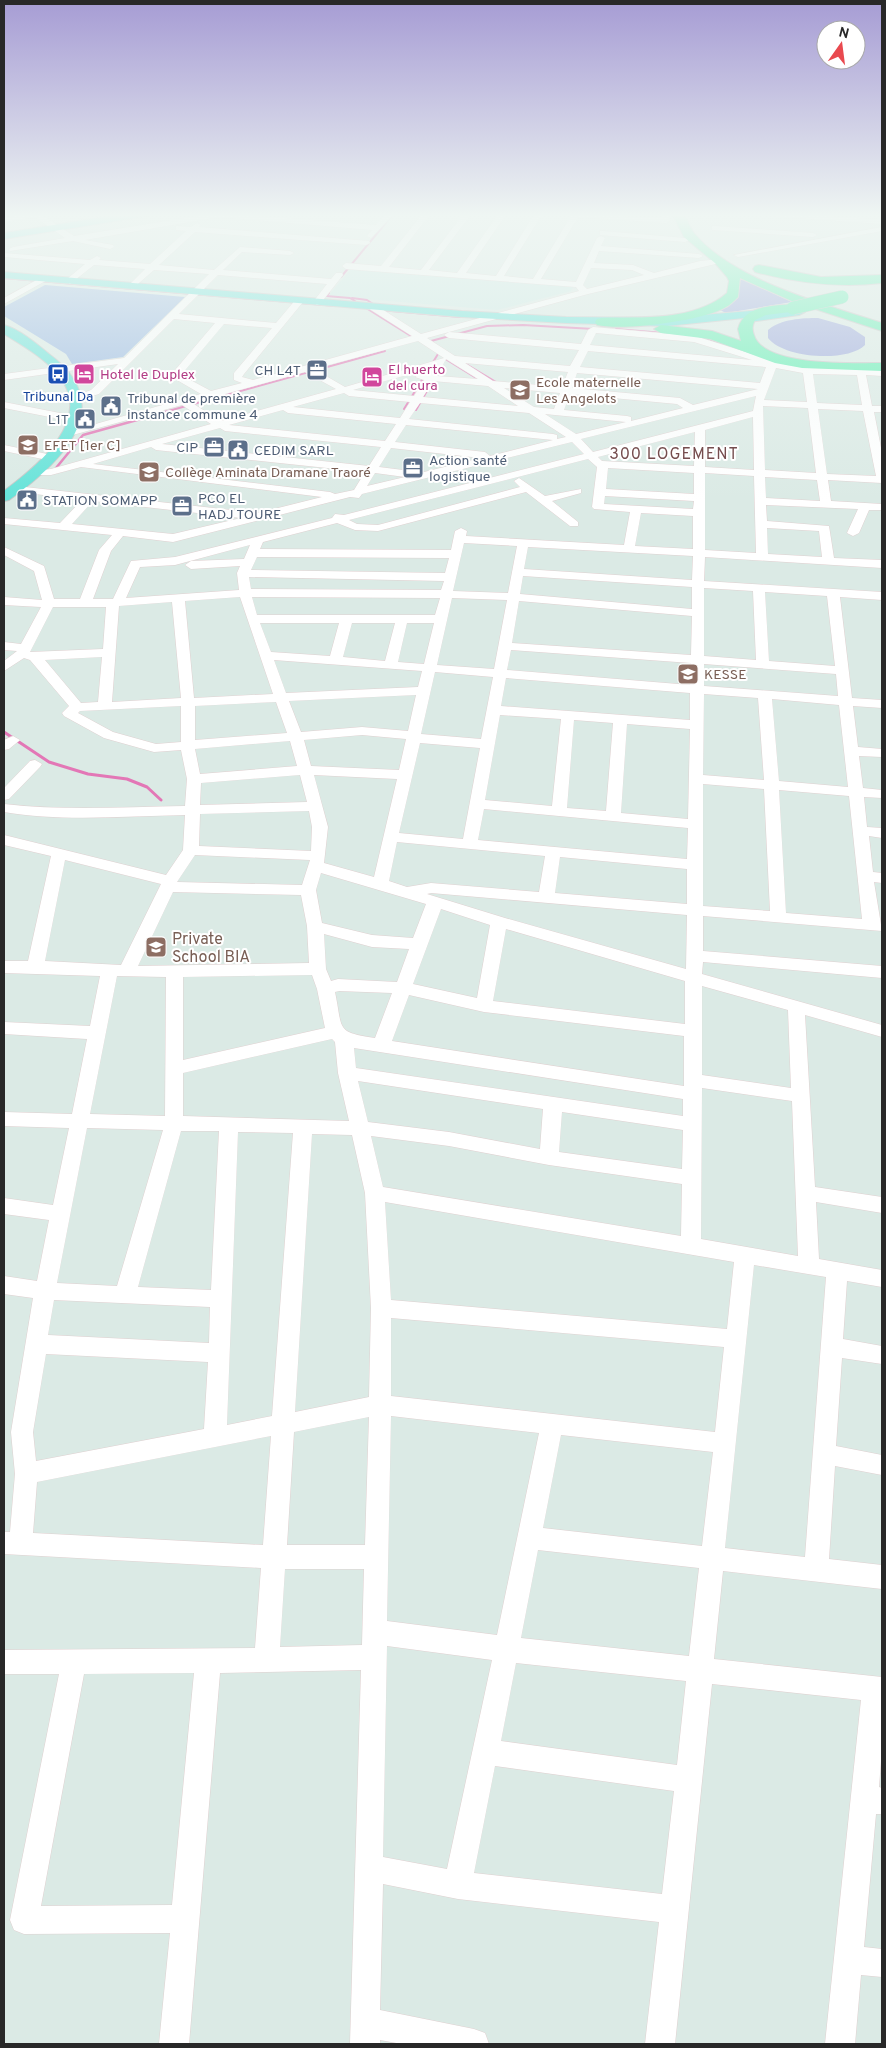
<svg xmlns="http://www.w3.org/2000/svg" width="886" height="2048" viewBox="0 0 886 2048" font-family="Overpass,sans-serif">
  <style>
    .education { fill: #cceae5 }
    .green { fill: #9ca8dc }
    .pitch { fill: #99b8e2 }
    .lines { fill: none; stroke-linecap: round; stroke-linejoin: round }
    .stream-far2 { stroke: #e377b6; stroke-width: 2 }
    .stream-far1 { stroke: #e377b6; stroke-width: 2.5 }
    .stream { stroke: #e377b6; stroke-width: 3 }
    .minor-casing { stroke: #e0d1d1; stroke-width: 1 }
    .major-casing { stroke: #c7c7c7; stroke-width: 2 }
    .highway-casing { stroke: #c7c7c7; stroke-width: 2 }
    .minor { fill: #fff; fill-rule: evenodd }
    .major { fill: #66e3d9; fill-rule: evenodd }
    .highway { fill: #61efb3; fill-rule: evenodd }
    .highway-bridge-casing { stroke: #c7c7c7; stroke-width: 14; stroke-linecap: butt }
    .highway-bridge { stroke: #61efb3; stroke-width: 13 }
    .labels { text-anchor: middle; stroke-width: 4; stroke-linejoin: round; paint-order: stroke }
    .far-hotel-label { font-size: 14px; fill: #b23c85; stroke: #fff; text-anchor: start }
    .far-service-label { font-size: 14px; fill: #4e5e75; stroke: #fff; text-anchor: start }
    .far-education-label { font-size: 14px; fill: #785e54; stroke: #fff; text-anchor: start }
    .far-transit-label { font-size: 14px; fill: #164399; stroke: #fff }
    .far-quarter-label { font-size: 16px; letter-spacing: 1px; fill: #754d4e; stroke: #fff }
    .education-label { font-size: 16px; fill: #785e54; stroke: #fff; text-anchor: start }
  </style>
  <rect width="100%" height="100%" fill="#dbeae5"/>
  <path class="education" d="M351,269L573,286L571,291L497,310L328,296Z"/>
  <path class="green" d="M737,277L792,302L726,313L718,309Z
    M818,318L850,327L865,337V345C847,363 783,358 768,338V330C781,319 802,318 818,318Z"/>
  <path class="pitch" d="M45,285L185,297L123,357L72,364L66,354L4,316V307Z"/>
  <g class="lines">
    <path class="stream-far2" d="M341,277L394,213
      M4,278L336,306
      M329,293L326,296L350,298L414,338
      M352,298L367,300L376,306
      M380,310L460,317
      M616,329L664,333
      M703,338L718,342
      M433,343L431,341L487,326L523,325L594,329
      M447,360L481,381
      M466,364L496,382
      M404,409L438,354
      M416,410L435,377
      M161,413L385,351"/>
    <path class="stream-far1" d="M56,468L83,435L166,412"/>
    <path class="stream" d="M4,732L49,762L88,774L127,779L147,787L161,800"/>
    <g class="minor-casing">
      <path id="minor" d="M33,213H52L43,216L74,236L216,213L376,225L387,213H395L371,238L367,236L372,230L219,217L85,240L113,245L114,247L110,249L73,241L10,251L9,249L13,247L65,238L35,217L4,222V218Z
        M423,213H431L389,267L421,270L464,213H472L429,270L457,273L499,213H507L466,273L496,276L535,213H543L504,276L533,279L571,216L553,213L662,218L661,213H669L670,221L666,223L578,217L541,279L576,282L597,238L601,236L605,238L601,246L699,254L703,256L699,258L599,251L594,263L633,265L654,273L700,261L720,259L724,262L588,294L427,338L455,356L570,366L579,350L449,338L444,335L449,332L581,344L588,330L593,327L695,336L787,365L882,370V376L866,375L872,406H882V412H874L882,453V483L828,480L831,501L882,504V510H869L859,533L853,536L847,533L858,509L766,505L767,521L829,526L834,558L882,560V568L705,557L704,581L882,592V600L840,597L852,698L882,700V708L853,706L858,747L882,749V757L859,756L863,788L882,790V798L864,797L867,827L882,828V838L869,836L873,872L882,873V883L874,882L882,931L703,916V951L882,966V978L703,962L702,974L882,1025V1037L805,1015L815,1187L882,1197V1213L816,1202L819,1259L882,1270V1287L847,1281L843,1339L882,1346V1364L842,1358L836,1446L882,1455V1475L835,1466L829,1559L882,1565V1589L723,1571L714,1659L882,1677V1748L879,1787L882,1788V1814H876L864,1947L882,1949V1977L861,1975L855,2044H825L861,1700L712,1684L675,2044H645L659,1922L458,1899L383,1884L380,2010L474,2029L485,2033L489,2044H402L380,2040V2044H350L361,1670L220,1673L189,2044H159L170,1933L24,1934L14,1930L10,1920L59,1674H4V1650L255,1648L261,1568L4,1554V1532H10L15,1474L11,1432L33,1298L4,1294V1276L37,1281L49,1220L4,1214V1198L53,1205L69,1128L4,1126V1112L72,1114L87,1039L4,1034V1022L90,1026L100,976L4,973V961H28L51,856L4,845V835L166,875L183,850L185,815C125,816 63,822 4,812V804C64,811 125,807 185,806L187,779L181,750L154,752L104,738L64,716L62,713L69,706L30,660L24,658L4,671V661L17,651L4,650V642L21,644L41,607L4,605V597L42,600L34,571L4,555V547L44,566L54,599H80L99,550L112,535L4,524V518L60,523L82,500L12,491L10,489L16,486L249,512L254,514L322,497L81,467L51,475H32V471L51,469L211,424L182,405L69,436L64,433L201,394L170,376L215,323L174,319L99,394L75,401L70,398L91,390L118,364L4,380V374L124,358L209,274L154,270L132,289L128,286L145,269L94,265L70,284L66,281L67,279L85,264L4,257V253L90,260L97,256L101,258L99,260L150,264L186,231L176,230V226L191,227L197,223L201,225L199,227L369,241L370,243L366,245L195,232L159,265L214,270L240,247L290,251L294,253L290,255L242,252L223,270L331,279L336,273H342L343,275L320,304L317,305L313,302L327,284L218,275L179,314L276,323L297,298H303V302L244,374L242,377L253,380L412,336L368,308V304H374L421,334L579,291L576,287L346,269L342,266L346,263L381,266ZM591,268L632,270L644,275L587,289L583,285ZM224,324L272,328L234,373V380L242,383L211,391L181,375ZM596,333L694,342L752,360L590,345ZM418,341L444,358L345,387L314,369ZM588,351L766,367L760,383L580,367ZM446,359L478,379L437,376ZM465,363L568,372L562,387L493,381ZM432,368L428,375L420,374L415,377L424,380L414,396L353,390ZM776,368L803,373L807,402L764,400ZM305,372L336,389L221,421L192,403ZM577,373L758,389L693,405L680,398L572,388ZM813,374L857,375L862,405L817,403ZM433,381L488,386L518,406L423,397ZM504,388L560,393L554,409L534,407ZM344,393L349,396L410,402L400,418L293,407ZM570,394L677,404L683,408L631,421V417L627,416L564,410ZM756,396L753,411L593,452L581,439ZM420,403L529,413L566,437L557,439V435L553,434L409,419ZM763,406L808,408L816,473L765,470ZM818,409L863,411L876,476L827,474ZM283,410L288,413L396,424L385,441L229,425ZM545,414L626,422L576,434ZM753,417L754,470L705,467V430ZM406,425L553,440L490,456L485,452L395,442ZM220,428L225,431L381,447L369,466L162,444ZM695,432L694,466L602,461L598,457ZM572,442L584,454L344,515L335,514L332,518L175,557L131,561L113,599H93L111,551L123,536L173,542L350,497L359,498L362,494ZM151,447L156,450L365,472L354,490L335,494L330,492L93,464ZM391,448L481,458L416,474L411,471L379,467ZM588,459L597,467L592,507L594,509L630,512L624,545L466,536L467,531L461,528L455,531L451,550L260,549L263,542L337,523L355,530L378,531L526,492L570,526H578V522L552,501L581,493V489L545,496L519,478L514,481L520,487L378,525L357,524L349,520ZM608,468L694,473V494L606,489ZM375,473L405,477L367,486ZM705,473L754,476L756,553L705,550ZM765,477L817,480L820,501L766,498ZM605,496L694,501L693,509L604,504ZM93,501L241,518L173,534L72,524ZM641,513L693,516V549L635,546ZM767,528L819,531L822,557L768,554ZM464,543L517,546L508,593L453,591ZM250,545L244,559L191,561L185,565L191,569L240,566L237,573L239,590L126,598L140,567L175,565ZM528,547L693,556L692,580L524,569ZM257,557L449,558L445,573L251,570ZM523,576L692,587V609L520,594ZM249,577L444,581L441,590L251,589ZM704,588L753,591L756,660L704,656ZM765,592L827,596L835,666L769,661ZM240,597L273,694L194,698L185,601ZM252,597L440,598L435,615H257ZM452,598L507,600L494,669L437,665ZM519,601L692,616L691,655L512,643ZM172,602L181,698L112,702L119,606ZM53,607H106L103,649L30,652ZM260,623H339L330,656L271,652ZM352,623H395L385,661L343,657ZM407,623H434L424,664L398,662ZM511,650L691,663L690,685L507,670ZM102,657L98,702L81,703L45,660ZM274,660L422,671L418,687L286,693ZM704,664L836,674L838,696L704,686ZM435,672L493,677L481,739L421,734ZM506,678L690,693V720L501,706ZM704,694L758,698L764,780L703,775ZM416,695L408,731L362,727L301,732L289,701ZM772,699L839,705L848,787L779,781ZM276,702L287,733L195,740V706ZM181,706V742L156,744L113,732L78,713L80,711ZM500,715L561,719L552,806L485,800ZM574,720L613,723L606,811L567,808ZM627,724L690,729L688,819L621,813ZM362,735L406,739L399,770L311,766L304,740ZM290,741L297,766L200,774L195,749ZM420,743L480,748L463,839L399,833ZM300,775L307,802L200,805L201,783ZM314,775L397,779L374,877L324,863L328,827ZM703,784L764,789L770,911L703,906ZM779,790L849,796L862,919L786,913ZM484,809L688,828L687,859L478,840ZM309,811L312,827L311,851L199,846L200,814ZM397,842L545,856L539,892L431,883L407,887L389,881ZM195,855L310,860L302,885L177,882ZM560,857L687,869V904L555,893ZM65,860L161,884L121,965L45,961ZM321,873L426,904L413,938L372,935L322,923L316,890ZM173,892L301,895L307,926L309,963L138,966ZM431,893L687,915L686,969L505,918L427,894ZM441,909L490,925L477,998L413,984ZM506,929L685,981V1024L493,1001ZM324,934L372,947L409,949L397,982L338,979L331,981L326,969ZM312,975L317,989L325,1028L183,1060V977ZM117,976L166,977L165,1116L90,1114ZM702,986L788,1010L791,1088L702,1075ZM339,991L392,993L375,1038C335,1032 343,1030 335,992ZM409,995L484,1012L684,1036V1086L392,1041ZM332,1039L335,1042L338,1073L349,1121L183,1116V1073ZM354,1048L683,1099V1116L356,1068ZM358,1081L543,1109L540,1149L449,1132L368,1122ZM702,1088L792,1101L798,1256L701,1239ZM562,1112L683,1130L682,1169L559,1152ZM87,1128L163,1130L117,1286L57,1283ZM181,1131H219L211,1290L138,1287ZM238,1132L293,1133L272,1416L227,1425ZM312,1134L352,1135L365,1193L371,1308L369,1397L295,1412ZM371,1136L449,1146L549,1165L682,1184L681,1236L383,1187ZM385,1202L734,1262L727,1329L391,1300ZM754,1265L826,1277L805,1557L725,1548ZM54,1300L210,1307L209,1343L48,1335ZM391,1318L724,1347L715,1432L391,1396ZM46,1354L208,1362L204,1429L36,1461L33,1432ZM391,1416L539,1433L497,1635L387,1621ZM369,1417L365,1545H287L294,1432ZM561,1435L713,1452L702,1546L543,1528ZM271,1436L263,1545L33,1533L37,1482ZM538,1550L699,1568L689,1656L521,1638ZM285,1569H364L362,1645L280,1647ZM387,1646L492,1660L447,1869L383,1857ZM516,1663L686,1681L677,1765L501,1741ZM194,1673L172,1905L41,1906L84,1674ZM495,1766L674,1791L662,1894L474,1873Z
        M750,213H787L882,220V224L754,215Z
        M715,226L813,233L817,235L813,237L712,230V226Z
        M882,227V231L738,257L734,255Z
        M603,231L685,238L689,240L685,242L600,235V231Z
        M42,277L49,279L4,304V298Z
        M4,402L75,416L80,419L75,422L4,408Z
        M4,445L52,455L57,458L52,461L4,451Z
        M13,736L20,740L9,749L4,750V740Z
        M35,760L42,764L40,767L9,799L4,800V788L30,761Z"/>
    </g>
    <g class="major-casing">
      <path id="major" d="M128,213H152L147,216L4,239V233Z
        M4,272L462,311L566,317L667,318L762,310L768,313L799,309L805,312L799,315L749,322L745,321L744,318L667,326L566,323L462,317L4,278Z
        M4,325C19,329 37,344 49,354C121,407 59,464 9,500L4,501V491C36,467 95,420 59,376C45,358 23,346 4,334Z"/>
    </g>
    <g class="highway-casing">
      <path id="highway" d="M672,213H684C687,219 690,228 694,233C732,280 826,305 882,323V331L794,302L740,278L738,297C734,301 730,305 726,307C704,321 622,331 597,325L595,322L597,319L602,318C642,317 695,321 727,293L729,281L727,277L715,263L684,237Z
        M759,265L821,277L882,275V283C839,288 797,283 755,272L753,269L755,266Z
        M793,304L798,305L800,308L798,311L766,315L755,320C752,326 752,329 754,335C763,367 855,363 882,363V371L802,368L775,363L710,339L661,333L654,329L661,325L712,331L741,341L738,329C744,305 773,306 793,304Z"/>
    </g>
    <use href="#minor" class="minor"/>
    <use href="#major" class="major"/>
    <use href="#highway" class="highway"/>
    <g class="highway-bridge-casing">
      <path id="highway-bridge" d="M793,308L842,297"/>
    </g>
    <use href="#highway-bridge" class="highway-bridge"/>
  </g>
  <linearGradient id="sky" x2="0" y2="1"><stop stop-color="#a69cd4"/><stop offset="0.43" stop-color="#eff6f3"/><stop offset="1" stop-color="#eff6f3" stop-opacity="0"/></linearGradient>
  <rect width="886" height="500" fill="url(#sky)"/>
  <defs>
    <g id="office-square" transform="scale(1.125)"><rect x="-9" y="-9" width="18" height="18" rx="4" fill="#5c6f8a" stroke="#fff"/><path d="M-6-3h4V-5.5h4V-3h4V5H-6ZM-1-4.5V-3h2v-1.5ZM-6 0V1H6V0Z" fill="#fff"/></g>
    <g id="bus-square" transform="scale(1.125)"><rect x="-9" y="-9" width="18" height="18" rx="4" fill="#1a4fb4" stroke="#fff"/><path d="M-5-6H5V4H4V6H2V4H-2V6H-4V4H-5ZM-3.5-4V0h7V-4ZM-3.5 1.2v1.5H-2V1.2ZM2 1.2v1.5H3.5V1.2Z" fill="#fff"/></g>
    <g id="hotel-square" transform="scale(1.125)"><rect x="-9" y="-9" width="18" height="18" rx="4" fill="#d1479c" stroke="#fff"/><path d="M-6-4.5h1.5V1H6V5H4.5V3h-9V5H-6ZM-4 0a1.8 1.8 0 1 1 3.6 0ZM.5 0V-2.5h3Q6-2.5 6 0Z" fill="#fff"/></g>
    <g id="school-square" transform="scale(1.125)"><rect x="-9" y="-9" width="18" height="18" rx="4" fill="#8d6e63" stroke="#fff"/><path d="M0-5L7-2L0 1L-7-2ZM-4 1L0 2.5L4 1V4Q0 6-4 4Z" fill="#fff"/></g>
    <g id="civic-square" transform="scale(1.125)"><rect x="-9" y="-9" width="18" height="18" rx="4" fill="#5c6f8a" stroke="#fff"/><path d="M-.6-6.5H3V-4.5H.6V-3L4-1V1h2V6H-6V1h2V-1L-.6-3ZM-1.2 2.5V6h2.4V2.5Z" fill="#fff"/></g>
  </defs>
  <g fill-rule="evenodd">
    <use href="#office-square" x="317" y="370"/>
    <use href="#bus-square" x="58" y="374"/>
    <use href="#hotel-square" x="84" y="374"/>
    <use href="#hotel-square" x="372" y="377"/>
    <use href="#school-square" x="520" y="390"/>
    <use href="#civic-square" x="111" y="406"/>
    <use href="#civic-square" x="85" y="419"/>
    <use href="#school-square" x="28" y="445"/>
    <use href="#office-square" x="214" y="447"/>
    <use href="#civic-square" x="238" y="450"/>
    <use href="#office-square" x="413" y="468"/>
    <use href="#school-square" x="149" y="472"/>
    <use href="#civic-square" x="27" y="500"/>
    <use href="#office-square" x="182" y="506"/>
    <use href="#school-square" x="688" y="674"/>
    <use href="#school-square" x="156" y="947"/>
  </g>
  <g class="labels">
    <g class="far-hotel-label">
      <text x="388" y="374">El huerto<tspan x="388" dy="16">del cura</tspan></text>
      <text x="100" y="379">Hotel le Duplex</text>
    </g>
    <g class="far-service-label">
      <text x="301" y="375" text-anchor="end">CH L4T</text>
      <text x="127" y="403">Tribunal de première<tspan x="127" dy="16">instance commune 4</tspan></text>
      <text x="69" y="424" text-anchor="end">L1T</text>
      <text x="198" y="452" text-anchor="end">CIP</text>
      <text x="254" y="455">CEDIM SARL</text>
      <text x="429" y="465">Action santé<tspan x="429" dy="16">logistique</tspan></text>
      <text x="198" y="503">PCO EL<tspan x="198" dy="16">HADJ TOURE</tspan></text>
      <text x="43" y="505">STATION SOMAPP</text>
    </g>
    <g class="far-education-label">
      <text x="536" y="387">Ecole maternelle<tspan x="536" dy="16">Les Angelots</tspan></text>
      <text x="44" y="450">EFET [1er C]</text>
      <text x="165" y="477">Collège Aminata Dramane Traoré</text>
      <text x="704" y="679">KESSE</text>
    </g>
    <g class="far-transit-label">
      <text x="58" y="401">Tribunal Da</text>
    </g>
    <g class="far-quarter-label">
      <text x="674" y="459">300 LOGEMENT</text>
    </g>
    <g class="education-label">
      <text x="172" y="944">Private<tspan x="172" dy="18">School BIA</tspan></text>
    </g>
  </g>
  <rect width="886" height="2048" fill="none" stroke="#282828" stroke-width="10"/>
  <g transform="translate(841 45) rotate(14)"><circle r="24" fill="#ffffff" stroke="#a9a9a9"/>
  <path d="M0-4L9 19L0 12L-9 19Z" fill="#e9494f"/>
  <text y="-8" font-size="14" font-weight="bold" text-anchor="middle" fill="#282828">N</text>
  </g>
</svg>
